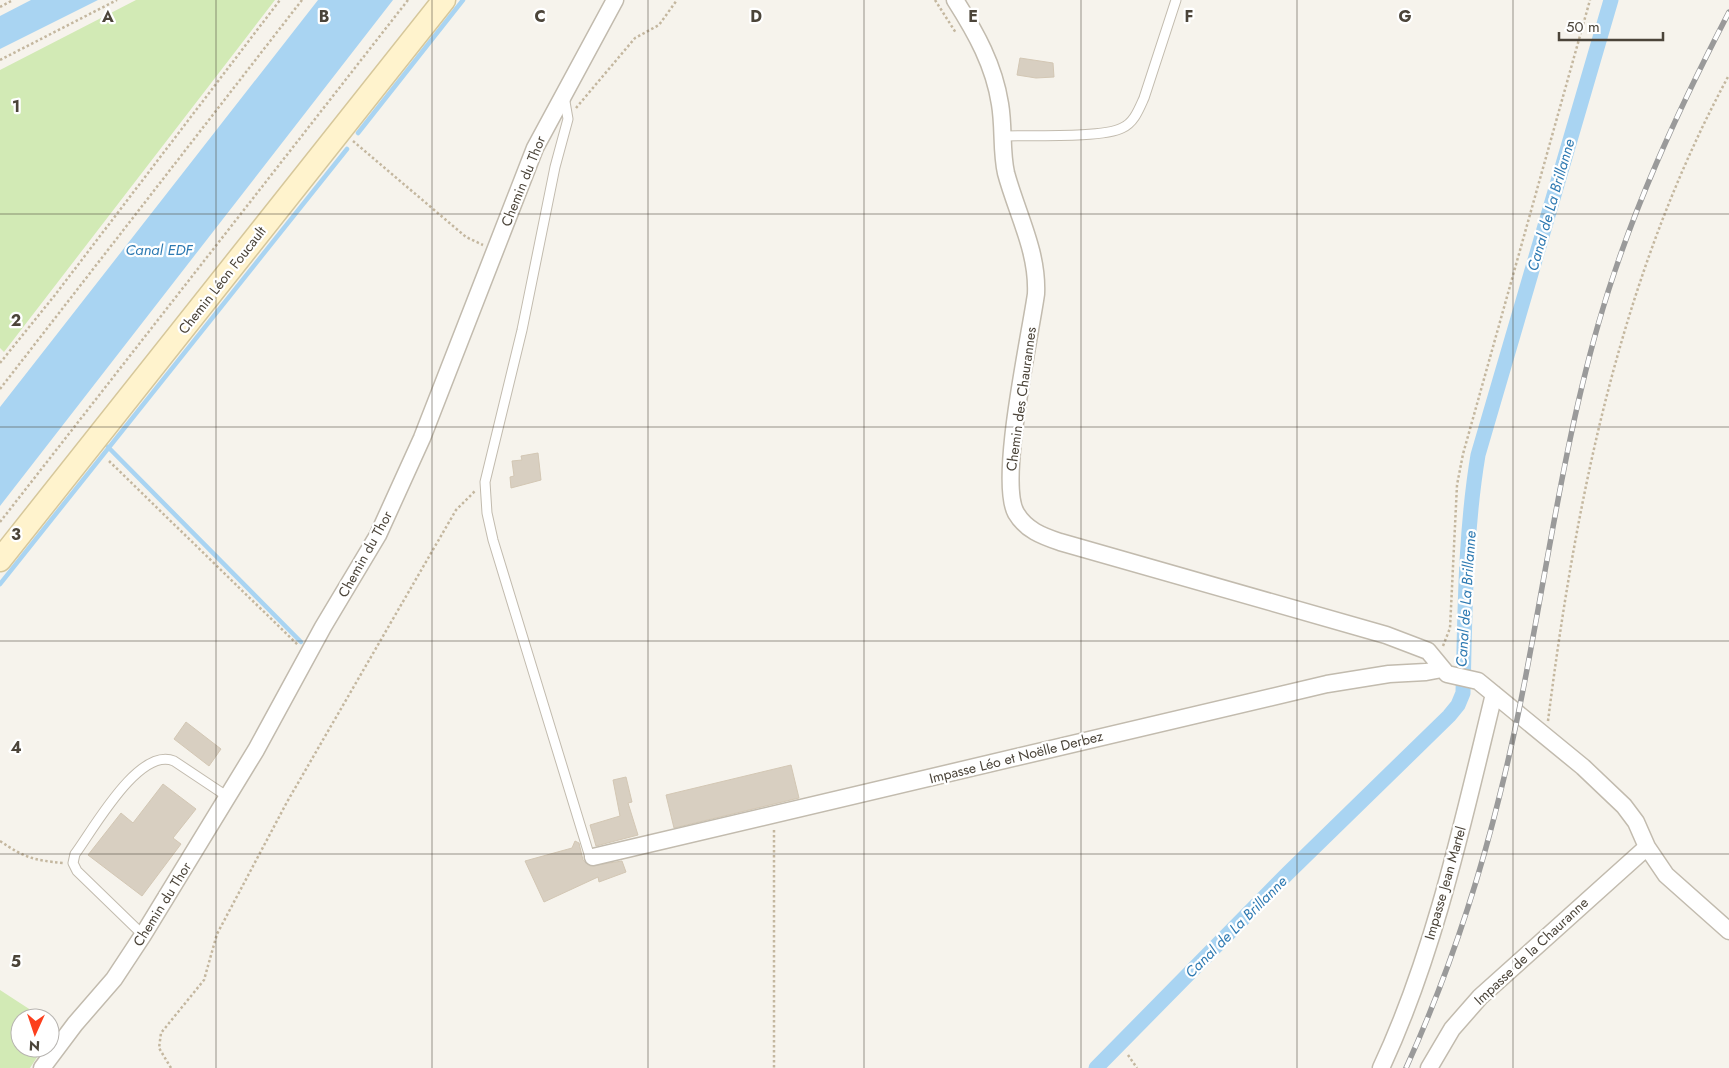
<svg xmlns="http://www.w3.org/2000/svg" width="1729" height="1068" viewBox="0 0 1729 1068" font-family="Jost,sans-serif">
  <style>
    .green { fill: #d2eab5 }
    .water { fill: #a9d4f2 }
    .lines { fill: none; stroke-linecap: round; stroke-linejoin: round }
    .stream { stroke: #a9d4f2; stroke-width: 4.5 }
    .canal { stroke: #a9d4f2; stroke-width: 15 }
    .building { fill: #d8cfc1; stroke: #d3c7b4 }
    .service-casing { stroke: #c2bbae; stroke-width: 11 }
    .minor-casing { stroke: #c2bbae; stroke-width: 19 }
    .secondary-casing { stroke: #d6c79b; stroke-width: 25 }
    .path { stroke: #c4b79f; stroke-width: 2.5; stroke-dasharray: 2.5 2.5; stroke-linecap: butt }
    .service { stroke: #fff; stroke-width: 9 }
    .minor { stroke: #fff; stroke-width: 16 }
    .secondary { stroke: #fff3cd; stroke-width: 22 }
    .rail-casing { stroke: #9a9a9a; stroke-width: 5.5 }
    .rail { stroke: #fff; stroke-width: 4; stroke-dasharray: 11; stroke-linecap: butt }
    .grid { fill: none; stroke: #4b4439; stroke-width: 1; stroke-opacity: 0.55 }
    .labels { text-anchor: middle; stroke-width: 4.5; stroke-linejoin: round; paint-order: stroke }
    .street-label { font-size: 14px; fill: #4b4439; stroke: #fff }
    .water-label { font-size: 15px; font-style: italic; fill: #2e7ab2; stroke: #fff }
    .grid-label { font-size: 16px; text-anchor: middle; font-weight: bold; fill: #4b4439; stroke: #fff; stroke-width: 4.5; stroke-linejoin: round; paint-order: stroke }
  </style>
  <rect width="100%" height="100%" fill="#f6f3ec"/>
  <path class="green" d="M136,0H275L4,352L0,348V70Z
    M0,990L43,1018H20V1048H43L30,1068H0Z"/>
  <path class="water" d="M31,0H98L0,49V16Z
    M318,0H393L0,506V407Z"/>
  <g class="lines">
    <path class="stream" d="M358,133L463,0
      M108,447L301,642
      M0,584L347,149"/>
    <path class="canal" d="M1096,1068L1288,873L1449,716L1458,705L1463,693C1465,614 1465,533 1478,455L1611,0"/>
  </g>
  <path class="building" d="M1020,58L1053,63L1054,77L1036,78L1017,75Z
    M538,453L541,480L511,488L510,477L514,476L512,461L522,460L521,456Z
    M186,722L221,749L209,766L174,739Z
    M791,765L799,798L674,828L666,795Z
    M626,777L632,802L628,803L638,835L596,846L590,825L620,816L613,780Z
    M163,784L196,809L173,838L181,844L142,896L88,855L121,813L133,823Z
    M575,841L579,843L583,860L590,866L622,861L626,872L599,882L598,877L544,902L525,861L572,848Z"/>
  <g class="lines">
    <g class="service-casing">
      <path id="service" d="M564,96L568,119L555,167L522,330L485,482L487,513L493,540L589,854L593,857
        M1003,136C1028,135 1104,138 1122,128C1134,123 1139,109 1144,98L1176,0
        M143,935L77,871L73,863L75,854C93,830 139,746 174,761L228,797"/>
    </g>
    <g class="minor-casing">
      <path id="minor" d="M955,0C976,33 994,65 1000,104C1004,127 1001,151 1006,173C1017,214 1038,251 1036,294C1030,337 998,481 1016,513C1026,530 1042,536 1060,542L1386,635L1428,651L1447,674L1478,681L1583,767L1624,806L1636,822L1647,847L1666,875L1729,931
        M593,857L1327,684L1389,674L1426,672L1442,669
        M42,1068L75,1024L114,979L143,935L256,750L323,627L378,535L422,438L535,148L615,0
        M1381,1068C1435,953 1464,817 1494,694
        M1429,1068L1452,1029L1480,997L1647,847"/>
    </g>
    <g class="secondary-casing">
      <path id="secondary" d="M0,560L444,0"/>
    </g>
    <path class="path" d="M935,0L956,33
      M0,7L13,0
      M0,60L117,0
      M576,108L635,38L659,25L677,0
      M353,141L466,237L483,245
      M0,363L55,295L280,0
      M0,389L302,0
      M109,461L298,645
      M0,522L408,0
      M1443,646L1450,628L1457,485L1463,454L1590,0
      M1548,721C1576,498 1621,274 1729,75
      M774,830V1068
      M0,841C25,858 33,860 63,863
      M1128,1055L1137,1068
      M171,1068L159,1048L161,1033L204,980L217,934L287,802L456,510L475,491"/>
    <use href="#service" class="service"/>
    <use href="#minor" class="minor"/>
    <use href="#secondary" class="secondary"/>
    <g class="rail-casing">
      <path id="rail" d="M1406,1068C1446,980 1477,888 1500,794C1539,639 1554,479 1598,325C1629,216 1677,112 1729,12"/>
    </g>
    <use href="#rail" class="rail"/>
  </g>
  <path class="grid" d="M216,0V1068M432,0V1068M648,0V1068M864,0V1068M1081,0V1068M1297,0V1068M1513,0V1068M0,214H1729M0,427H1729M0,641H1729M0,854H1729"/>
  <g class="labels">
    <g class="street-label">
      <text transform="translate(523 181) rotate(-68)" y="5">Chemin du Thor</text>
      <text transform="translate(222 280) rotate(-52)" y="5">Chemin Léon Foucault</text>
      <text transform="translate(1021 399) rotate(-82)" y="5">Chemin des Chaurannes</text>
      <text transform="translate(365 554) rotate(-61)" y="5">Chemin du Thor</text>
      <text transform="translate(1016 757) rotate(-14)" y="5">Impasse Léo et Noëlle Derbez</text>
      <text transform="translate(1445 883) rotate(-74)" y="5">Impasse Jean Martel</text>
      <text transform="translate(162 904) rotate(-58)" y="5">Chemin du Thor</text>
      <text transform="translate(1531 951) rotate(-43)" y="5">Impasse de la Chauranne</text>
    </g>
    <g class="water-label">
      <text transform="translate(1551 205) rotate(-74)" y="5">Canal de La Brillanne</text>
      <text x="159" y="255">Canal EDF</text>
      <text transform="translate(1466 599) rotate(-86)" y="5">Canal de La Brillanne</text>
      <text transform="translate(1236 927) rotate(-45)" y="5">Canal de La Brillanne</text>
    </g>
  </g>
  <g class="grid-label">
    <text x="108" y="22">A</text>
    <text x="324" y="22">B</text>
    <text x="540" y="22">C</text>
    <text x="756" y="22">D</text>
    <text x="973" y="22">E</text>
    <text x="1189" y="22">F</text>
    <text x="1405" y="22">G</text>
    <text x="16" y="112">1</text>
    <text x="16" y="326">2</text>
    <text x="16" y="540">3</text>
    <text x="16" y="753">4</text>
    <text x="16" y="967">5</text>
  </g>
  <g transform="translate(35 1033) rotate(183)"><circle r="24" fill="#ffffff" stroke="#b7b4b0"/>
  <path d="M0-4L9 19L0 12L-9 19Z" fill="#fc3f1d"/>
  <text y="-8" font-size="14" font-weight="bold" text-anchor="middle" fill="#4b4439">N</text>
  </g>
  <path d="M1559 32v8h104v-8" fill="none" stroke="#4b4439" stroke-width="2.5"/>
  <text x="1566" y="32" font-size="15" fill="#4b4439" stroke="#ffffff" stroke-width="4" paint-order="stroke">50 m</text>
</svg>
